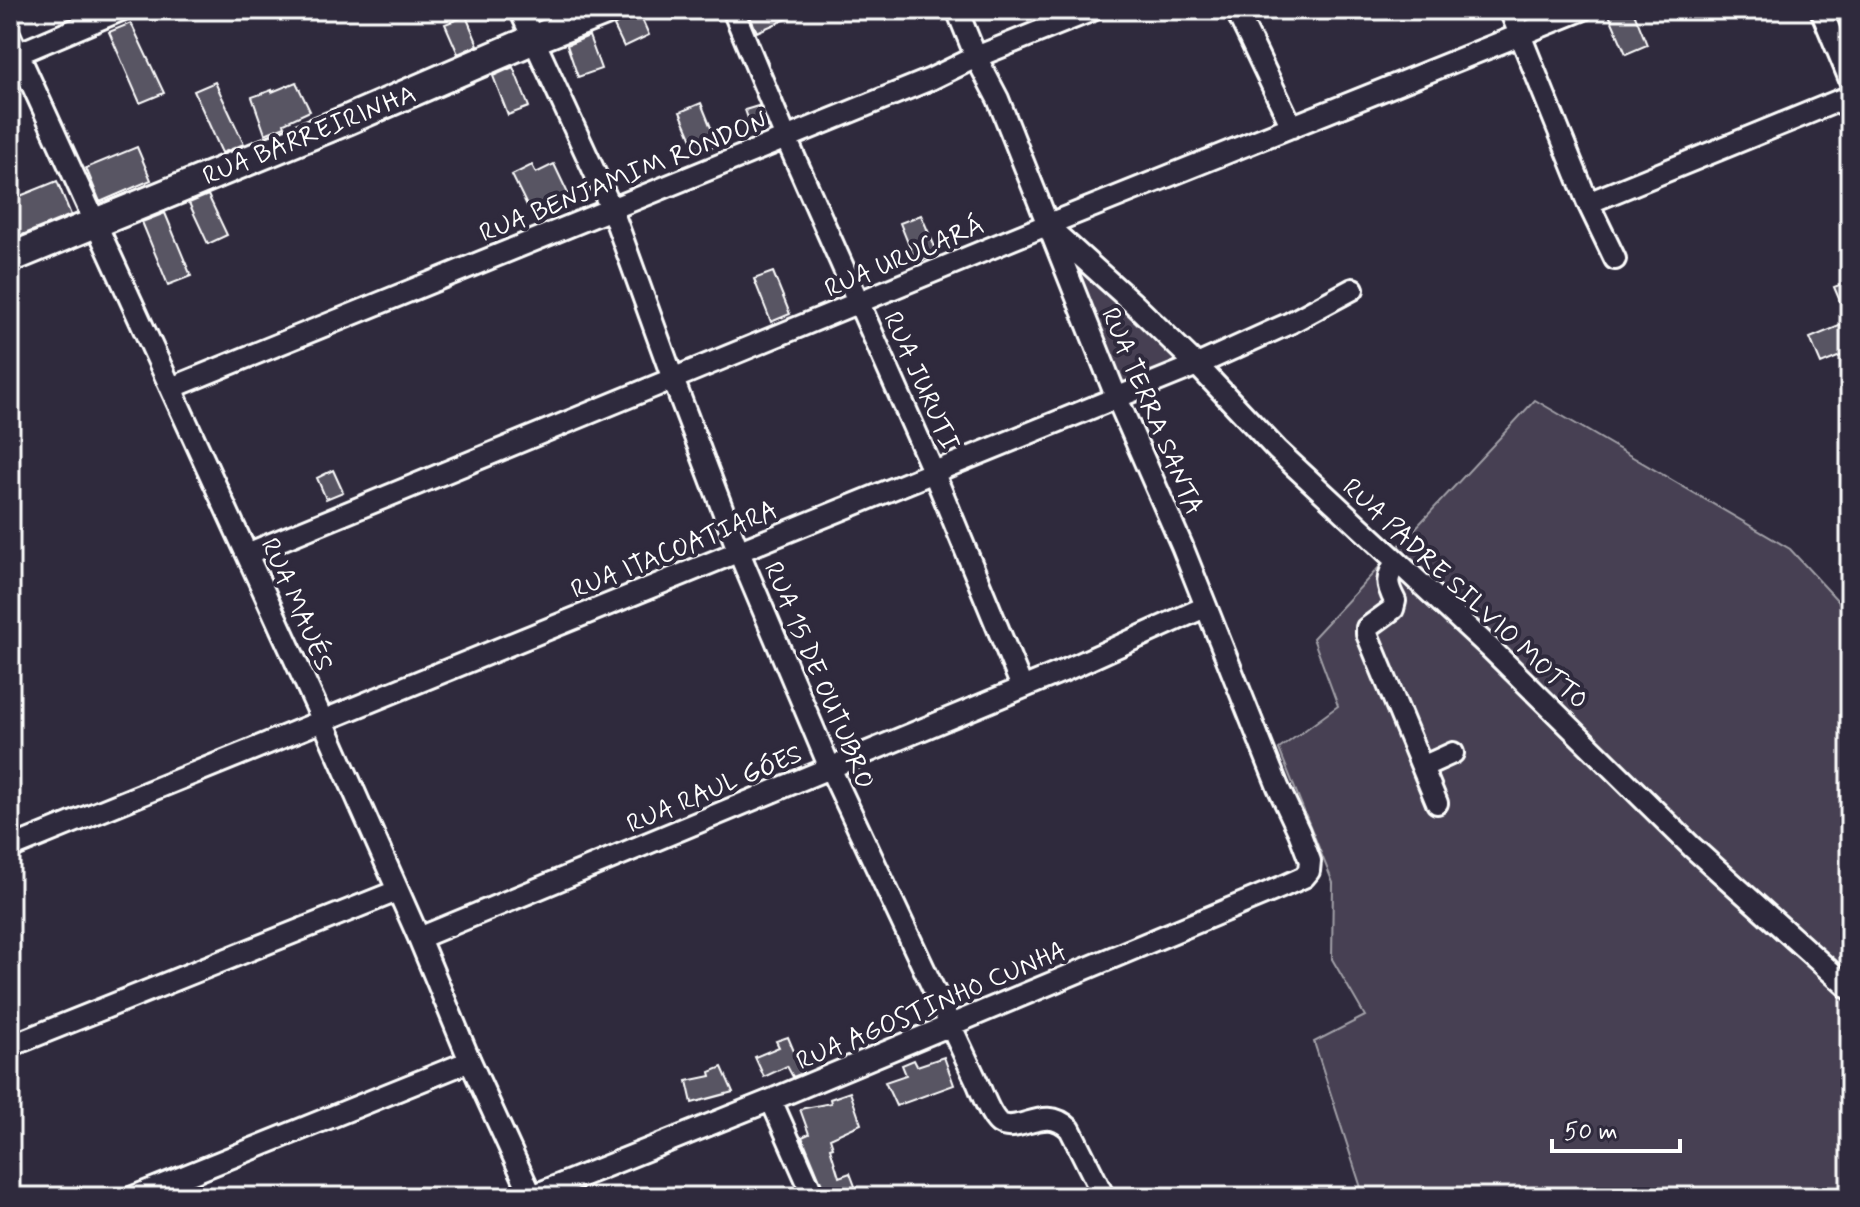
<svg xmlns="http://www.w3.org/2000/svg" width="1860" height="1207" viewBox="0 0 1860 1207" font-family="Mynerve,sans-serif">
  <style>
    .green { fill: #464152; stroke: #a2a0a8; stroke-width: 2 }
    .building { fill: #595564; stroke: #fff; stroke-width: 2 }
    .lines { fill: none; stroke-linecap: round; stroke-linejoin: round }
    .street-casing { stroke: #fff; stroke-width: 26 }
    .secondary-casing { stroke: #fff; stroke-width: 34 }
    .street { stroke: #2f2a3d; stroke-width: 20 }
    .secondary { stroke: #2f2a3d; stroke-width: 28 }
    .labels { text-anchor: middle; stroke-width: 8; stroke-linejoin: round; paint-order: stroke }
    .street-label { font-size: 26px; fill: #fff; stroke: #2f2a3d }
  </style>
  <rect width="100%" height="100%" fill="#2f2a3d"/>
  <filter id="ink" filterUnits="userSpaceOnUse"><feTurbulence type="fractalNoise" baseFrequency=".0125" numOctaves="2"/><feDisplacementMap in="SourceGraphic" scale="16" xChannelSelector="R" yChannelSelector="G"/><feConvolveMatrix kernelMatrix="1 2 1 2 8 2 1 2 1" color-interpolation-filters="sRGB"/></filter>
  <g filter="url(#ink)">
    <path class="green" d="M1049,224L1193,363L1116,396Z
      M1535,400L1790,549L1850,614V1197H1364L1314,1042L1365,1016L1332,959L1333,883L1279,749L1338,706L1313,638Z"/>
    <path class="building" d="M638,10L649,35L624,47L614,26L621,21L623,17Z
      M747,10H807L757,32Z
      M1607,10H1633L1647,45L1626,54Z
      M466,16L478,45L458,54L445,24Z
      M131,23L164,93L140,103L109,32Z
      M589,36L601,69L578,77L567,45Z
      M513,67L529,107L508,115L493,76Z
      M215,82L244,144L222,153L194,91Z
      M296,82L310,111L284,123L285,126L265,134L252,97L272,90V92Z
      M701,103L718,145L698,153L680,112Z
      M758,106L767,127L753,132L745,110Z
      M137,147L151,180L100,202L86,168Z
      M554,164L573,204L535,222L512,175L532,165L536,173Z
      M57,181L71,215L10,240V200Z
      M208,195L227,235L208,244L189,203Z
      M165,213L191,276L168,285L142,222Z
      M921,215L938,254L916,263L900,223Z
      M773,272L790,314L771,322L754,279Z
      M1850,281V352L1821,364L1810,338L1849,322L1834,287Z
      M333,470L343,492L326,499L317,478Z
      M788,1037L803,1073L793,1077L787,1066L764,1077L755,1057L779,1047L776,1041Z
      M944,1057L954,1085L896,1106L885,1082L906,1075L902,1065L914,1060L917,1066Z
      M722,1067L733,1092L692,1103L687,1081L711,1076L710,1072Z
      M850,1092L861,1124L830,1138L833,1147L830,1148L839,1177L850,1173L859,1197H827L802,1137L809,1134L800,1109L831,1103L830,1099Z"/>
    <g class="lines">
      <g class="street-casing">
        <path id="street" d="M520,10L612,210L673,379L738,550L830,768L978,1084C982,1094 991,1117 999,1123C1018,1136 1045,1103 1070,1129L1104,1197
          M733,10L786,138L933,471L1022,687
          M1236,10L1292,127
          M1510,10L1588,203L1615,259
          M1821,10L1850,80
          M10,36L323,721L419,938L470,1061L532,1197
          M10,57L121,10
          M1588,203L1850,96
          M1053,231L1134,304L1197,365L1277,450L1490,648L1692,847L1850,989
          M171,388L931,79L976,57L1093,10
          M247,554L1049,224L1582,10
          M1396,561C1387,579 1385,582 1395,601L1393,609L1367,628V634L1437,803
          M1422,767L1453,753
          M10,848L1197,365L1290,323L1353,289
          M419,938L1068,669L1205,607
          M10,1046L397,891
          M771,1100L814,1197
          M532,1196L771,1100L1284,886L1304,877L1309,871L1310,861L1299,832L1278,787L1182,546L1116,396L998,99L976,57L957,10
          M133,1197L470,1061"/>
      </g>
      <g class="secondary-casing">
        <path id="secondary" d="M10,258L347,120L532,40L608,10"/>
      </g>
      <use href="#street" class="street"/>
      <use href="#secondary" class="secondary"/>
    </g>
  </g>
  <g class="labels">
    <g class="street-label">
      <text transform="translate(309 134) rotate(-22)" y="9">RUA BARREIRINHA</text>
      <text transform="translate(623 176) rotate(-22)" y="9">RUA BENJAMIM RONDON</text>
      <text transform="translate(904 256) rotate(-23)" y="9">RUA URUCARÁ</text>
      <text transform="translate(922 381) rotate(66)" y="9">RUA JURUTI</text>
      <text transform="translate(1153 411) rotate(67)" y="9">RUA TERRA SANTA</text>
      <text transform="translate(674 549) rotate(-22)" y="9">RUA ITACOATIARA</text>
      <text transform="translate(1466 593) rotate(43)" y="9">RUA PADRE SILVIO MOTTO</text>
      <text transform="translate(298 604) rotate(66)" y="9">RUA MAUÉS</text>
      <text transform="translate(820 675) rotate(67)" y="9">RUA 15 DE OUTUBRO</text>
      <text transform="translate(714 788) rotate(-23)" y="9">RUA RAUL GÓES</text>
      <text transform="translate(931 1005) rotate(-23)" y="9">RUA AGOSTINHO CUNHA</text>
    </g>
  </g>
  <rect width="1860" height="1207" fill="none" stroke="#2f2a3d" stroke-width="40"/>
  <rect x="20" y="20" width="1820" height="1167" fill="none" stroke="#fff" stroke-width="3" filter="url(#ink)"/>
  <path d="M1552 1139v12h128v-12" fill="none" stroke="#ffffff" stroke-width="4"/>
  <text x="1564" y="1139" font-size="24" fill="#ffffff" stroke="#2f2a3d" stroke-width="6" paint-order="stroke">50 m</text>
</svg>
